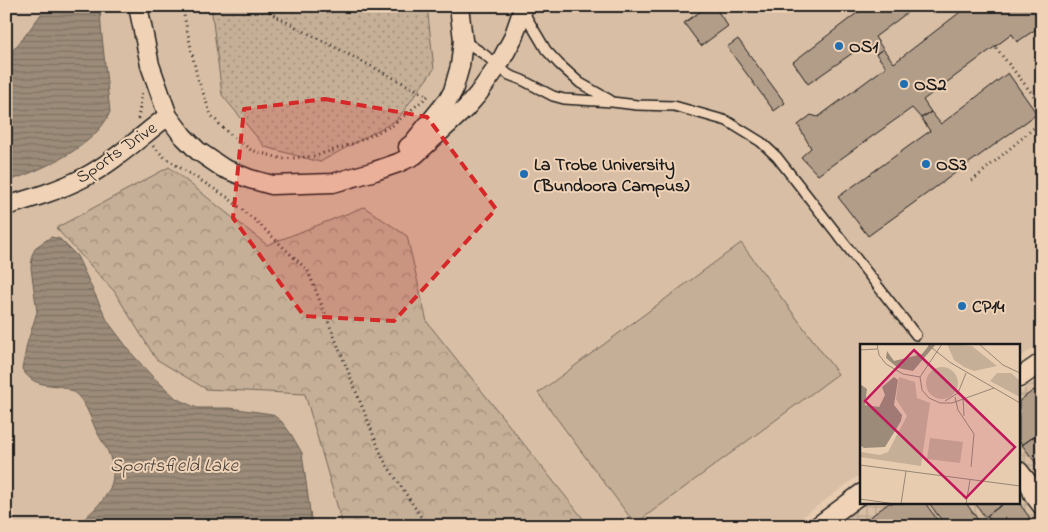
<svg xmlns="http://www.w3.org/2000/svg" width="1048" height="532" viewBox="0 0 1048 532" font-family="'Indie Flower',sans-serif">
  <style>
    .built { fill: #d8bea4 }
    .industrial { fill: url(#industrial-grid) }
    .grass { fill: url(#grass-dots); stroke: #71665a }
    .forest { fill: url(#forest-crowns); stroke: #71665a }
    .garden { fill: #c6af97; stroke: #71665a }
    .water { fill: url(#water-rules); stroke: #695f54 }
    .building { fill: #b29d89; stroke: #1c1c1c }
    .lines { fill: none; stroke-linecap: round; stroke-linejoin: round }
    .lane-casing { stroke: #1c1c1c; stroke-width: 12 }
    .street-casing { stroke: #1c1c1c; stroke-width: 21 }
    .path { stroke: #1c1c1c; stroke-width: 3; stroke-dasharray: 1 4; stroke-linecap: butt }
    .lane { stroke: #f0d3b6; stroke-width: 9 }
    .street { stroke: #f0d3b6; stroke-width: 18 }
    .marked { fill: #d62828; fill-opacity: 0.2; stroke: #d62828; stroke-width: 4; stroke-dasharray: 10 6; stroke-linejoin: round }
    .poi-dot { fill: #1f6fb2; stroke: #f0d3b6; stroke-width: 2 }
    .labels { text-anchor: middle; stroke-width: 4; stroke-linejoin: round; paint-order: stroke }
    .poi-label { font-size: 18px; font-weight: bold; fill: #1c1c1c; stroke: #f0d3b6; text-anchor: start }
    .street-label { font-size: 18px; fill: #1c1c1c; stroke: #f0d3b6 }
    .water-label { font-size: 19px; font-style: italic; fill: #49433d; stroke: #f0d3b6 }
    .inset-road { fill: none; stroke: #968675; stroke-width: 1 }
    .view { fill: #c2185b; fill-opacity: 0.15; stroke: #c2185b; stroke-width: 2.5 }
    .inset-edge { fill: none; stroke: #1c1c1c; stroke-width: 2.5 }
  </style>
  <defs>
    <pattern id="industrial-grid" width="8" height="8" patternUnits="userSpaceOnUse" patternTransform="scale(1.25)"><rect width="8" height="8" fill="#d8bea4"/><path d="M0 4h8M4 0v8" fill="none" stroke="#b9a38d"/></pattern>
    <pattern id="grass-dots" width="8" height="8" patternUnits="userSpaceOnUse" patternTransform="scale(1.25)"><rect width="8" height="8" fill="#c6af97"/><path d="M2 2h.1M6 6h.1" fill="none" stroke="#a08e7a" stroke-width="1.8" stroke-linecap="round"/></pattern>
    <pattern id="forest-crowns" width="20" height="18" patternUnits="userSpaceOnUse" patternTransform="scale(1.25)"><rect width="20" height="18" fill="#c6af97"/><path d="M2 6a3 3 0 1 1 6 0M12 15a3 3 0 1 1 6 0" fill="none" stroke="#a08e7a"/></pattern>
    <pattern id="water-rules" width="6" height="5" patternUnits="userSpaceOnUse" patternTransform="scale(1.25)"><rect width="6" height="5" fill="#9c8b79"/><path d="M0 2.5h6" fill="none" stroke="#7e7162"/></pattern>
  </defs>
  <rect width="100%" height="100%" fill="#e8ccb0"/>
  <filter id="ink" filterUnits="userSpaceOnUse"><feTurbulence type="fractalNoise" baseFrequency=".02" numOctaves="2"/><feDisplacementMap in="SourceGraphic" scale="10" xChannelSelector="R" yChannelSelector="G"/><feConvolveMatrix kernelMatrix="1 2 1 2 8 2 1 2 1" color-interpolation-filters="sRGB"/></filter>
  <g filter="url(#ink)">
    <path class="built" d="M6,6H1042V342L1019,358V346H862V473L790,526H6Z"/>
    <path class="industrial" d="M1042,376V526H835L866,503H1019V393Z"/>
    <path class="grass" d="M211,6H427L434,69L397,120L320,162L265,147L222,95Z"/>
    <path class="forest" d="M169,167L267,245L364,207L407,236L427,322L589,526H343L305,394L206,389L156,359L114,291L56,228Z"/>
    <path class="garden" d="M741,243L838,374L635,524L538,393Z"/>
    <path class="water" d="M47,6H100L101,27L110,112C96,147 41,170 6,182V58L24,37Z
      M51,237L60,239L77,256L108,322L133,355L151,375L177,399L197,408H230L272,414L282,422L291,434L302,453L312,526H76C97,507 122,489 110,457C107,447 100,439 96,430C90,417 85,399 72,391C53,380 37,392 22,369L27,344L37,312L31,268L32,255L36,247Z"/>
    <path class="building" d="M708,6H714L728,26L701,46L684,23Z
      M866,6H916L875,37L883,49L876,54L867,43L808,84L793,62Z
      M968,6H1033L1042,17V25L1017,42L1012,34L923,100L931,112L921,118L912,108L818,175L801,157L811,148L798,125L811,115L818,117L886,67L876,54L883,49L894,63Z
      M738,39L785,103L774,111L727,47Z
      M1008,73L1037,114L868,236L838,197L930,131L921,118L931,112L941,124Z
      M1034,390L1042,401V431L1022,445L1019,440V401Z
      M1042,431V471L1022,445Z
      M889,503H925L942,526H858Z
      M929,503H966L978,520L970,526H946Z
      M975,503H1004L985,517Z
      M1004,503H1019L1030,518L1019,526H995L987,516Z
      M1030,518L1035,525L1034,526H1019Z"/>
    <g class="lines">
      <g class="lane-casing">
        <path id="lane" d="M523,11L546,50L559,64L580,83L610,100
          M463,40L485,55L509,75L522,80L553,96L564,99L612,102L637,105L674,106L727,121L761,142L777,157L916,335"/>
      </g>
      <g class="street-casing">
        <path id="street" d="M138,6L150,65L168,116L183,136L198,151L223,168L250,179L272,185L333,183L375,171L398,163L415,155L466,108L478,94L498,66L513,38L524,6
          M408,147L412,144L448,100L453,91L460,66L463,40L459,6
          M6,206C33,198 60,190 85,177C115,161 141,136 168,116
          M1019,378L1042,362
          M1019,471L1030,485L1033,494L1042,506
          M818,526L862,493"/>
      </g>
      <path class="path" d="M182,6L197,76L211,115L226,131L251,150L283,159L315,156L355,143L393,125L428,96L277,17L261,6
        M996,48L1042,106
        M138,119L142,91
        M153,146L165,158L227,197L256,221L308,271L383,459L427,526
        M972,181L1042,121"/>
      <use href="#lane" class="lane"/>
      <use href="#street" class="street"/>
    </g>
  </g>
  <path class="marked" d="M325,99L427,117L496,209L394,321L304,316L233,218L244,109Z"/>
  <g class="poi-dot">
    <circle cx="839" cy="46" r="5"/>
    <circle cx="904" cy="84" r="5"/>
    <circle cx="926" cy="164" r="5"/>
    <circle cx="524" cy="174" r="5"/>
    <circle cx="962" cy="306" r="5"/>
  </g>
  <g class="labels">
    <g class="poi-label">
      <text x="849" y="52">OS1</text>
      <text x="914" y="90">OS2</text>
      <text x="534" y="170">La Trobe University<tspan x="534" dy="21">(Bundoora Campus)</tspan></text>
      <text x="936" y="170">OS3</text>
      <text x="972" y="312">CP14</text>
    </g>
    <g class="street-label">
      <text transform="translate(116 152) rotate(-35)" y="6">Sports Drive</text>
    </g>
    <g class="water-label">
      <text x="174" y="471">Sportsfield Lake</text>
    </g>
  </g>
  <g transform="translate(860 344)">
    <rect width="160" height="160" fill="#e8ccb0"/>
    <path d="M87,0L112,2L137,22L114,27L104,23L94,16ZM66 39a16 16 0 1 1 32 0a16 16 0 1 1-32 0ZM137,29H151L160,37V53L130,37Z" fill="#c6af97"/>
    <path d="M39,33L55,38L57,54L70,59L61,122L0,113L1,108L20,111L28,108L47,72L36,55Z" fill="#c6af97"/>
    <path d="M70,94L103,98L100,119L67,115Z" fill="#c6af97"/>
    <path d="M70,0H76L53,27L38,24L26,14L27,7L34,17L62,10ZM34,33L38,36L34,61L42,71L41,77L25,103L4,104L0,101V40L7,45L5,61L19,63L25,51L22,43Z" fill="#9c8b79"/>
    <path class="inset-road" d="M17,0L19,11L26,20L43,30L60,33M67,0L91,19L160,59M82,0L60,33L62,46L69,54L80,59H92L134,44M119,0L143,21L160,29M0,6L17,5M99,49L103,53L104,72M95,53L98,66L114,90L111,123M85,57L98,49L106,29M0,121L160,142M0,155L35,160M41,160L46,127M106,160L110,136"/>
    <path class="view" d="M54,6L155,103L106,154L5,57Z"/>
    <rect width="160" height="160" class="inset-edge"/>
  </g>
  <rect width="1048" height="532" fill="none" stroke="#f0d3b6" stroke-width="25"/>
  <rect x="12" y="12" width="1023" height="507" fill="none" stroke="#1c1c1c" stroke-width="2" filter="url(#ink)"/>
</svg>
